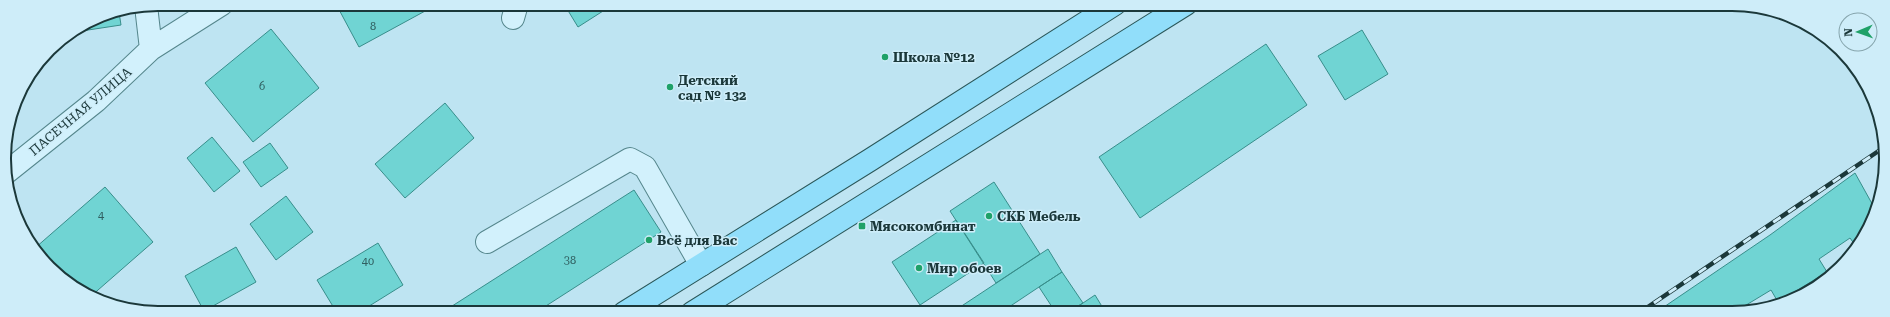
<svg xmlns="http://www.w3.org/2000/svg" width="1890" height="317" viewBox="0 0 1890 317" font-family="'Roboto Serif',serif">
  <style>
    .building { fill: #70d4d3; stroke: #388e8b }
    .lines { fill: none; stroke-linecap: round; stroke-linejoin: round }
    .minor-casing { stroke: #55868c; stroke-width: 24 }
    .major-casing { stroke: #2a5759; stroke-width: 24 }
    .minor { stroke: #d2f1fc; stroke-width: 22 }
    .major { stroke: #91defa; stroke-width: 22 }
    .rail-casing { stroke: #1b383a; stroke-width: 4.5 }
    .rail { stroke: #ceedf9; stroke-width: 3; stroke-dasharray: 9; stroke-linecap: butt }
    .poi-dot { fill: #1fa168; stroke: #ceedf9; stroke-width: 1.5 }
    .labels { text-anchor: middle; stroke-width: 3; stroke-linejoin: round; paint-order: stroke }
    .number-label { font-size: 11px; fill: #305f60 }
    .poi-label { font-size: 13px; font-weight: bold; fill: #1b383a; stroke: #ceedf9; text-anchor: start }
    .street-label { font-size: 13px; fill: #1b383a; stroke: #ceedf9 }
    .rim { fill: none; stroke: #1b383a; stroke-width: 2 }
  </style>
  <rect width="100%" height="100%" fill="#bee4f2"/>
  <path class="building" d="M336,4H438L359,47Z
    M564,4H614L578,27Z
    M119,12L121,25L75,32L100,16Z
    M271,29L319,88L253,142L205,83Z
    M1362,30L1388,74L1345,100L1318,56Z
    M1266,44L1307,105L1140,218L1099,157Z
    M445,103L474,138L405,198L375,164Z
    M212,137L240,171L214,192L187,158Z
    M270,143L288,168L261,187L243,162Z
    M1855,173L1875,209L1870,227L1859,243L1855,245L1850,238L1819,259L1827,272L1778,302L1771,290L1733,313H1655L1770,235Z
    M994,182L1040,254L996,283L950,211Z
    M105,187L153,242L90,297L42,261L35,248Z
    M634,190L661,232L535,313H452L449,308Z
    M286,196L313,232L276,260L250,224Z
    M956,220L984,263L920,305L892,262Z
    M378,243L403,285L358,313H337L317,280Z
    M236,247L256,282L204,311L185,276Z
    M1048,249L1062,272L1039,287L1000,313H951Z
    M1847,260L1841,268L1800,297L1776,304Z
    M1062,272L1083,303L1067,313H1056L1039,287Z
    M1095,295L1106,313H1067L1083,303Z"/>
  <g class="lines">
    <g class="minor-casing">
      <path id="minor" d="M513,18L517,4
        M151,49L222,4
        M7,172L96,101L151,49L146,6
        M487,242L630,159L645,167L701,265"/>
    </g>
    <g class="major-casing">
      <path id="major" d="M624,313L870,160L1115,4
        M692,313L1186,4"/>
    </g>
    <use href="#minor" class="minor"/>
    <use href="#major" class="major"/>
    <g class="rail-casing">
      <path id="rail" d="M1639,313L1883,148"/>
    </g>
    <use href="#rail" class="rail"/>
  </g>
  <g class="poi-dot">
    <circle cx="885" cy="57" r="4"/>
    <circle cx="670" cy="87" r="4"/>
    <circle cx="989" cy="216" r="4"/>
    <rect x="858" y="222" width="8" height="8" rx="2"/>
    <circle cx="649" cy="240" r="4"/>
    <circle cx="919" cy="268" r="4"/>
  </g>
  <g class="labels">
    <g class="number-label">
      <text x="373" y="30">8</text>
      <text x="262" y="90">6</text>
      <text x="101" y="219">4</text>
      <text x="570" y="264">38</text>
      <text x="368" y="265">40</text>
    </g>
    <g class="poi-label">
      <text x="893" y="62">Школа №12</text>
      <text x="678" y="85">Детский<tspan x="678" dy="15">сад № 132</tspan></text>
      <text x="997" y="221">СКБ Мебель</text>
      <text x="870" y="231">Мясокомбинат</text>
      <text x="657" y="245">Всё для Вас</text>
      <text x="927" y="273">Мир обоев</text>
    </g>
    <g class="street-label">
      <text transform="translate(80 111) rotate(-40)" y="5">ПАСЕЧНАЯ УЛИЦА</text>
    </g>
  </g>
  <path d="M0 0H1890V317H0ZM158 11H1732A147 147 0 0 1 1879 158V159A147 147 0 0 1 1732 306H158A147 147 0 0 1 11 159V158A147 147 0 0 1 158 11Z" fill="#ceedf9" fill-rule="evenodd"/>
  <path class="rim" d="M158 11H1732A147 147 0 0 1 1879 158V159A147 147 0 0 1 1732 306H158A147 147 0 0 1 11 159V158A147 147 0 0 1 158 11Z"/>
  <g transform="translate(1858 32) rotate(268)"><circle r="19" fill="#ceedf9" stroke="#86a5ad"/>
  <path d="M0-3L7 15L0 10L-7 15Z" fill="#1fa168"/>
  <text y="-6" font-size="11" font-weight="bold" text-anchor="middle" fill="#1b383a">N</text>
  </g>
</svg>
